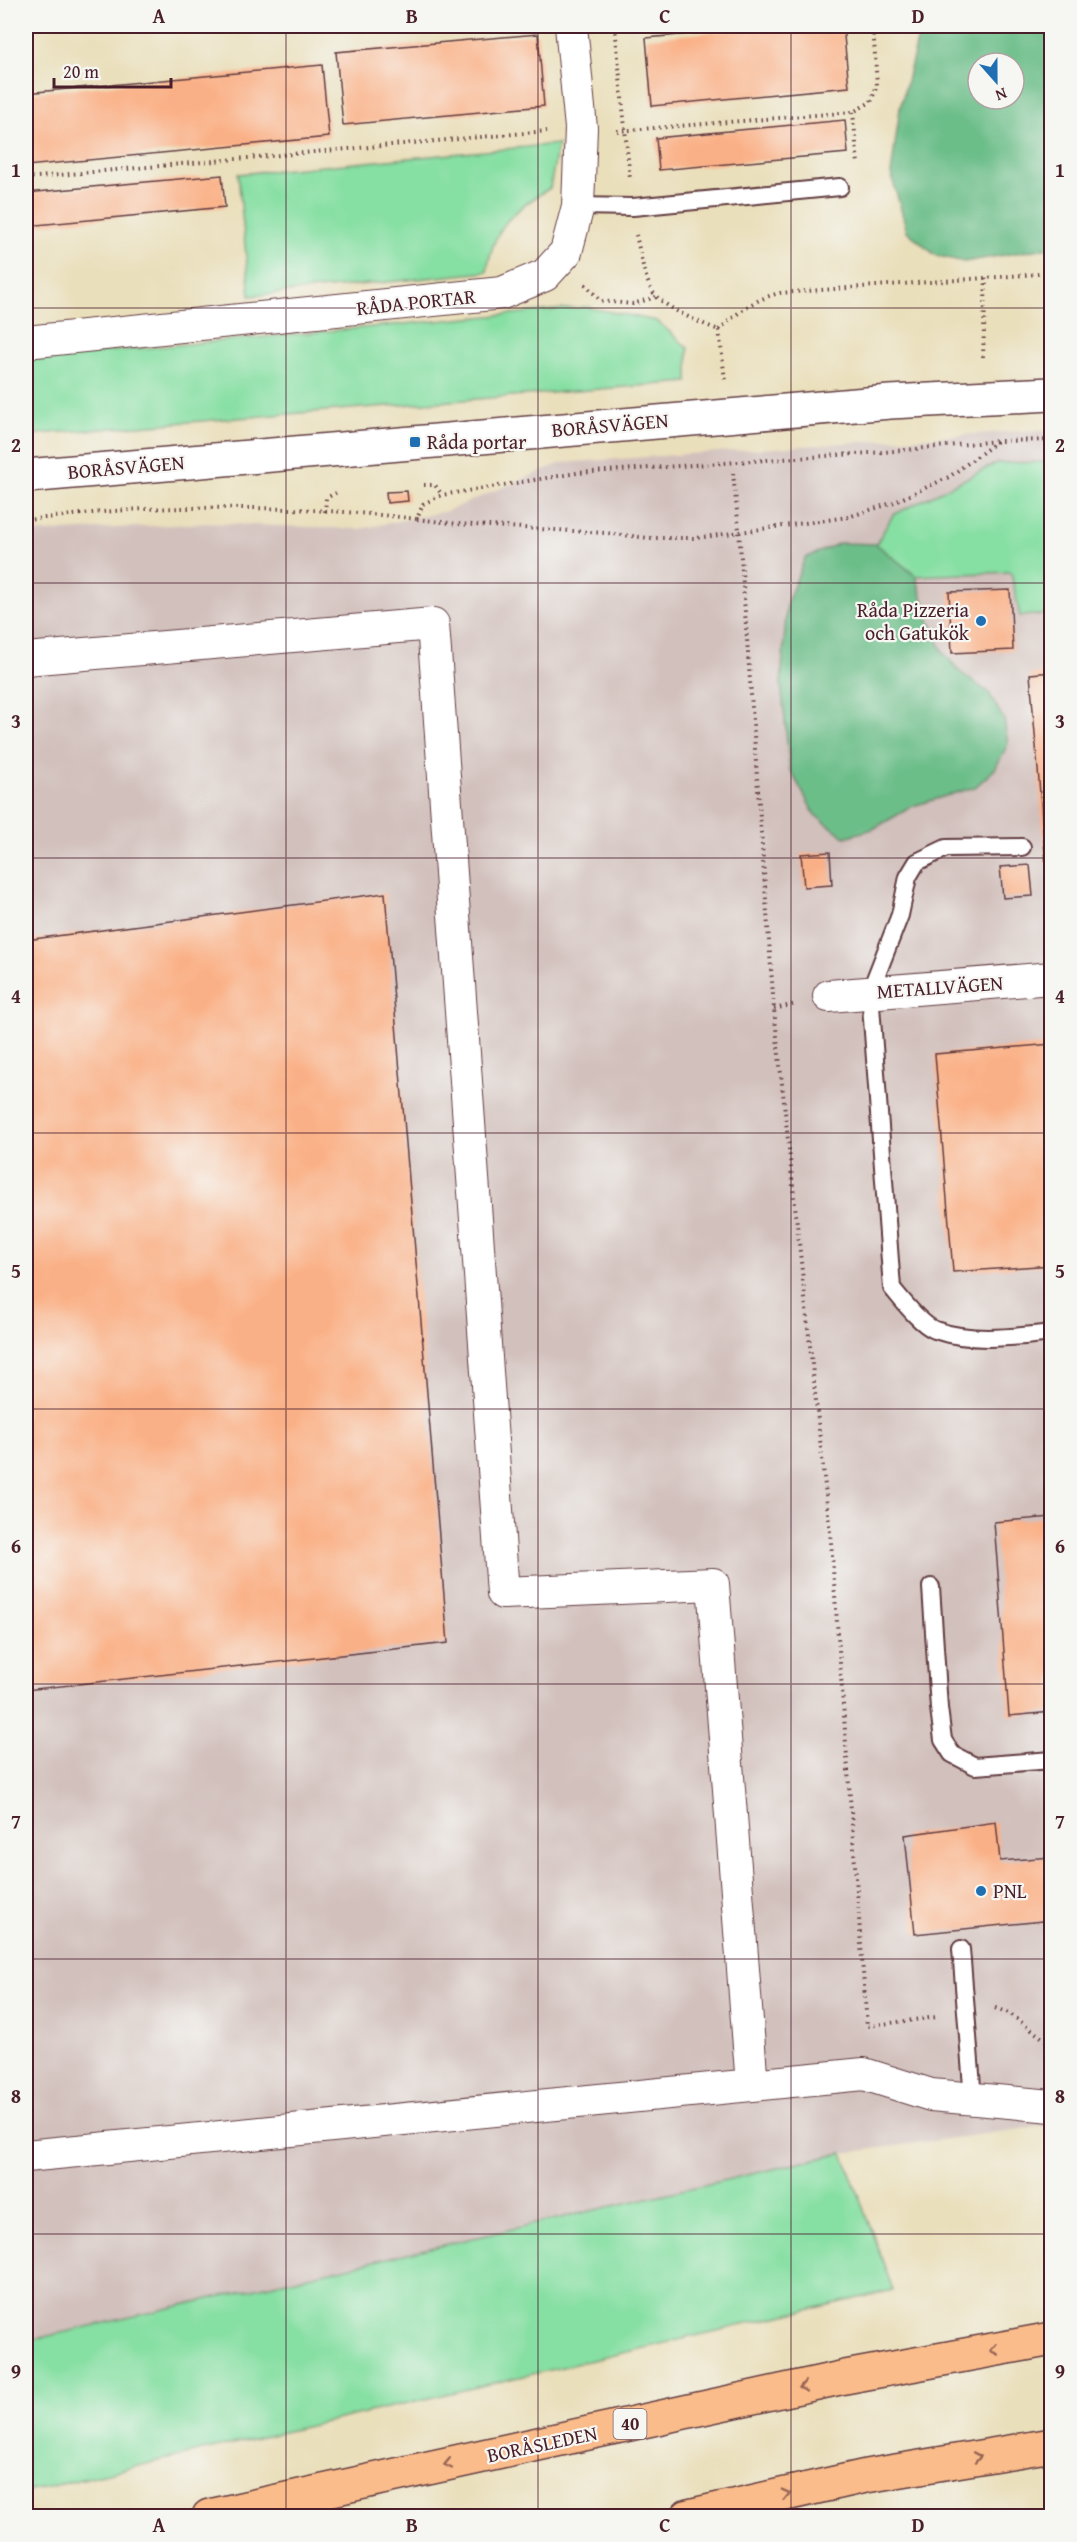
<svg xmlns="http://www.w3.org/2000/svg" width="1077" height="2542" viewBox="0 0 1077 2542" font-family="'Gentium Book Plus',serif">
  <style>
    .industrial { fill: #d1c0bc }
    .green { fill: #86dfa3; stroke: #687f67; stroke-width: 1.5 }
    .forest { fill: #6cbe89; stroke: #5b6e5a; stroke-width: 1.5; fill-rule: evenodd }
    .building { fill: #fab086 }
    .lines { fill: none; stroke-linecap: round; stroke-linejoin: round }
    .service-casing { stroke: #623c41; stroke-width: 20 }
    .minor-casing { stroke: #623c41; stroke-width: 34 }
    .tertiary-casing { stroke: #623c41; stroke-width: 36 }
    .motorway-casing { stroke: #623c41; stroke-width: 36 }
    .path { stroke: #623c41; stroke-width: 4; stroke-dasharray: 1.5 4.5; stroke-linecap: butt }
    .service { stroke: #fff; stroke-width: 16 }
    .minor { stroke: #fff; stroke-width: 32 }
    .tertiary { stroke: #fff; stroke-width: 33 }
    .motorway { stroke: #f9bc8a; stroke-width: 33 }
    .oneway { stroke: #996656 }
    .grid { fill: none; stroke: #4a1f2b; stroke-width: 1.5; stroke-opacity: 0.55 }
    .poi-dot { fill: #1f6fb2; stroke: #f6f6f2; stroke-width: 2 }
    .labels { text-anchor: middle; stroke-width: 4.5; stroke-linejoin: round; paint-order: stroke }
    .shield { fill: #f6f6f2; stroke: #7e6067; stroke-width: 1.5 }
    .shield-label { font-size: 18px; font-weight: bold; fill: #4a1f2b }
    .street-label { font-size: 20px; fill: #4a1f2b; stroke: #f6f6f2 }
    .poi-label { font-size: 20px; fill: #4a1f2b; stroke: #f6f6f2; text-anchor: start }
    .neatline { fill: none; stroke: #4a1f2b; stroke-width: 2 }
    .grid-label { font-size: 20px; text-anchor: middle; font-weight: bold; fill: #4a1f2b }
  </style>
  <rect width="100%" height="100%" fill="#f6f6f2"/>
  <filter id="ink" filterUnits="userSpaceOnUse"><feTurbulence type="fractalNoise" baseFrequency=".0167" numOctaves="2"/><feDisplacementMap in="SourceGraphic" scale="12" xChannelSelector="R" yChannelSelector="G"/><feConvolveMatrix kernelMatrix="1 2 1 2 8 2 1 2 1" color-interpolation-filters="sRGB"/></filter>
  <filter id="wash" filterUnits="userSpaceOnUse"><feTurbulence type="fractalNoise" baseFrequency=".008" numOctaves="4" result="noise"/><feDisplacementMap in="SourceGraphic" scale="24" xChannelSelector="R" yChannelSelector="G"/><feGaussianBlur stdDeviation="1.35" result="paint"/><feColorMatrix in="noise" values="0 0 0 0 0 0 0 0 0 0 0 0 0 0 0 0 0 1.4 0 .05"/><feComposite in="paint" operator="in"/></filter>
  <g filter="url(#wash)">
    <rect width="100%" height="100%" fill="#eadfbb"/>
    <path class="industrial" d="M1018,431H1051V2125L843,2153L26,2341V533L207,523L360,529L447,511L561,463Z"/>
    <path class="green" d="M558,144L550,188C513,211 493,226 487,272L250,296L238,174Z
      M586,307L657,321L688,348V382L26,435V359Z
      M1051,462V614L1020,616L1011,572L916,576L876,544L893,515L997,463Z
      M843,2153L893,2290L26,2492V2341Z"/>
    <path class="forest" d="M921,26H1051V247L964,262L935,255L907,231L891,174L900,108ZM978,63H1014V99H978Z
      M840,543L876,544L916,576L929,620L943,652L960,672L989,693L1004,720L1008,744L995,769L975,787L913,806L873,829L845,837L815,815L790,769L781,683L787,603L805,558Z"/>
    <g id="blocks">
      <path class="building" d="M780,26H843L849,87L652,106L646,38Z
        M538,34L544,106L343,125L336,52Z
        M322,65L329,137L26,166V93Z
        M845,120L848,153L659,170L656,138Z
        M222,175L225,207L26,226V193Z
        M407,491L408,501L387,503L386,492Z
        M1010,590L1013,650L952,653L949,592Z
        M1052,672V864L1046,865L1030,674Z
        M830,852L832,885L804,887L801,854Z
        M1030,865L1033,896L1003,898L1000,867Z
        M385,893L448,1643L26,1690V940Z
        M1052,1044V1265L953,1272L935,1054Z
        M1052,1517V1712L1009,1716L994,1522Z
        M996,1822L1000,1861L1052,1857V1920L915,1934L905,1835Z"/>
    </g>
  </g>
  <g filter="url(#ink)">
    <use href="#blocks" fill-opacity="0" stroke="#623c41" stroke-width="1.5"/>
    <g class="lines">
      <g class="service-casing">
        <path id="service" d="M578,206L633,207L840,187
          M1022,847L946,848L917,862L908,877L900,915L870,992L892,1288C902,1300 920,1324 935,1330C972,1343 1014,1337 1052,1333
          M931,1587L939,1708L943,1740L952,1754L975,1766L1052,1760
          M961,1949L973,2099"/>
      </g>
      <g class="minor-casing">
        <path id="minor" d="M26,342L502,293L545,275L566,252L578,206L581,128L571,26
          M26,659L433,624L503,1593L713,1584L752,2085
          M829,996L1052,978
          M26,2156L864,2074L931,2095L1052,2106"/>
      </g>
      <g class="tertiary-casing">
        <path id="tertiary" d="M26,476L890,402L1052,394"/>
      </g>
      <g class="motorway-casing">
        <path id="motorway" d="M209,2516L845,2377L1052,2339
          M688,2516L866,2476L1052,2445"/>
      </g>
      <path class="path" d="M615,26L630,180
        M853,112L858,164
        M617,131L853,112L871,102L877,85L873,26
        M26,178L547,131
        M636,235C640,251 645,286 657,297C670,310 702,324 719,330
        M585,284L601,301L633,304L656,297
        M719,330C738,312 754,299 780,293L1052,273
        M719,330L725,380
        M983,357L986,276
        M733,473L739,530L774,1009L831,1542L867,2026L937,2017
        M424,485H435L442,495
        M325,512L326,498L336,493
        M417,519L458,524L605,533L649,538H697L848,517L892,503L949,477L998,441L1052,440
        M26,520C65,516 104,511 144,509C235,506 327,508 417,519L423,504L442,495L577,473L884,452L998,441
        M774,1009L796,1004
        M995,2008L1009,2013L1052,2045"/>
      <use href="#service" class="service"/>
      <use href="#minor" class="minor"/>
      <use href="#tertiary" class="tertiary"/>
      <use href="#motorway" class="motorway"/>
    </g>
    <defs><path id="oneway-chevron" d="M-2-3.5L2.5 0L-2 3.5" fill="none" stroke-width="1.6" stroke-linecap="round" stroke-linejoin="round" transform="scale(1.5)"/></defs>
    <g class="oneway">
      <use href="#oneway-chevron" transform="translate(994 2350) rotate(169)"/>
      <use href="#oneway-chevron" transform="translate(803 2387) rotate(168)"/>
      <use href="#oneway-chevron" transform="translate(977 2457) rotate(-10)"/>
      <use href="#oneway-chevron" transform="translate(448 2464) rotate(168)"/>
      <use href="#oneway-chevron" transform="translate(786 2494) rotate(-13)"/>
    </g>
  </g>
  <path class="grid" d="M286,26V2516M538,26V2516M791,26V2516M26,308H1052M26,583H1052M26,858H1052M26,1133H1052M26,1409H1052M26,1684H1052M26,1959H1052M26,2234H1052"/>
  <g class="poi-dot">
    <rect x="409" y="436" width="12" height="12" rx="3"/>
    <circle cx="981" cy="621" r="6"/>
    <circle cx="981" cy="1891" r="6"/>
  </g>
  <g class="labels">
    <rect class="shield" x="613.5" y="2409" width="33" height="30" rx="4.5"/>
    <g class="shield-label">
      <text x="630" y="2430">40</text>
    </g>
    <g class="street-label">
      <text transform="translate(416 302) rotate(-6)" y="7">RÅDA PORTAR</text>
      <text transform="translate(610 425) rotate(-5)" y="7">BORÅSVÄGEN</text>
      <text transform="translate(126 467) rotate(-5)" y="7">BORÅSVÄGEN</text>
      <text transform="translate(940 987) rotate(-4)" y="7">METALLVÄGEN</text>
      <text transform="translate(542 2444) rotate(-12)" y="7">BORÅSLEDEN</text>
    </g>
    <g class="poi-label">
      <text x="427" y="449">Råda portar</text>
      <text x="969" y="617" text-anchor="end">Råda Pizzeria<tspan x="969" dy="23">och Gatukök</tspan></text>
      <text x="993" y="1898">PNL</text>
    </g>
  </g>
  <rect width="1077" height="2542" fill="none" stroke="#f6f6f2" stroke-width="66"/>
  <g transform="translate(996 81) rotate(159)"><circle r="28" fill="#f6f6f2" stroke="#b1a0a2" stroke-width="1.5"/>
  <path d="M0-4.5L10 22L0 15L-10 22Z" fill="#1f6fb2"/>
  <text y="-9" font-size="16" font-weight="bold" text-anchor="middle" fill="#4a1f2b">N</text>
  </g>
  <path d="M54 78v9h117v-9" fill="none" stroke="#4a1f2b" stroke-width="3"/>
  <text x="63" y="78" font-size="18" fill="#4a1f2b" stroke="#f6f6f2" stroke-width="4.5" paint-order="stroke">20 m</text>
  <rect x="33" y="33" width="1011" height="2476" class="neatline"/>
  <g class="grid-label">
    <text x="159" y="23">A</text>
    <text x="412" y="23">B</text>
    <text x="665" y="23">C</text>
    <text x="918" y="23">D</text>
    <text x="16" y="177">1</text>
    <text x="1060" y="177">1</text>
    <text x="16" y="452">2</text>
    <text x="1060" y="452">2</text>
    <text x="16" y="728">3</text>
    <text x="1060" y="728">3</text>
    <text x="16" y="1003">4</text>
    <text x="1060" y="1003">4</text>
    <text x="16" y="1278">5</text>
    <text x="1060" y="1278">5</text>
    <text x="16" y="1553">6</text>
    <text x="1060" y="1553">6</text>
    <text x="16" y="1828">7</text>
    <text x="1060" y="1828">7</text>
    <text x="16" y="2103">8</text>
    <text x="1060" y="2103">8</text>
    <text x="16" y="2378">9</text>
    <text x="1060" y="2378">9</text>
    <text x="159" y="2532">A</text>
    <text x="412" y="2532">B</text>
    <text x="665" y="2532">C</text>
    <text x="918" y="2532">D</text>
  </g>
</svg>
